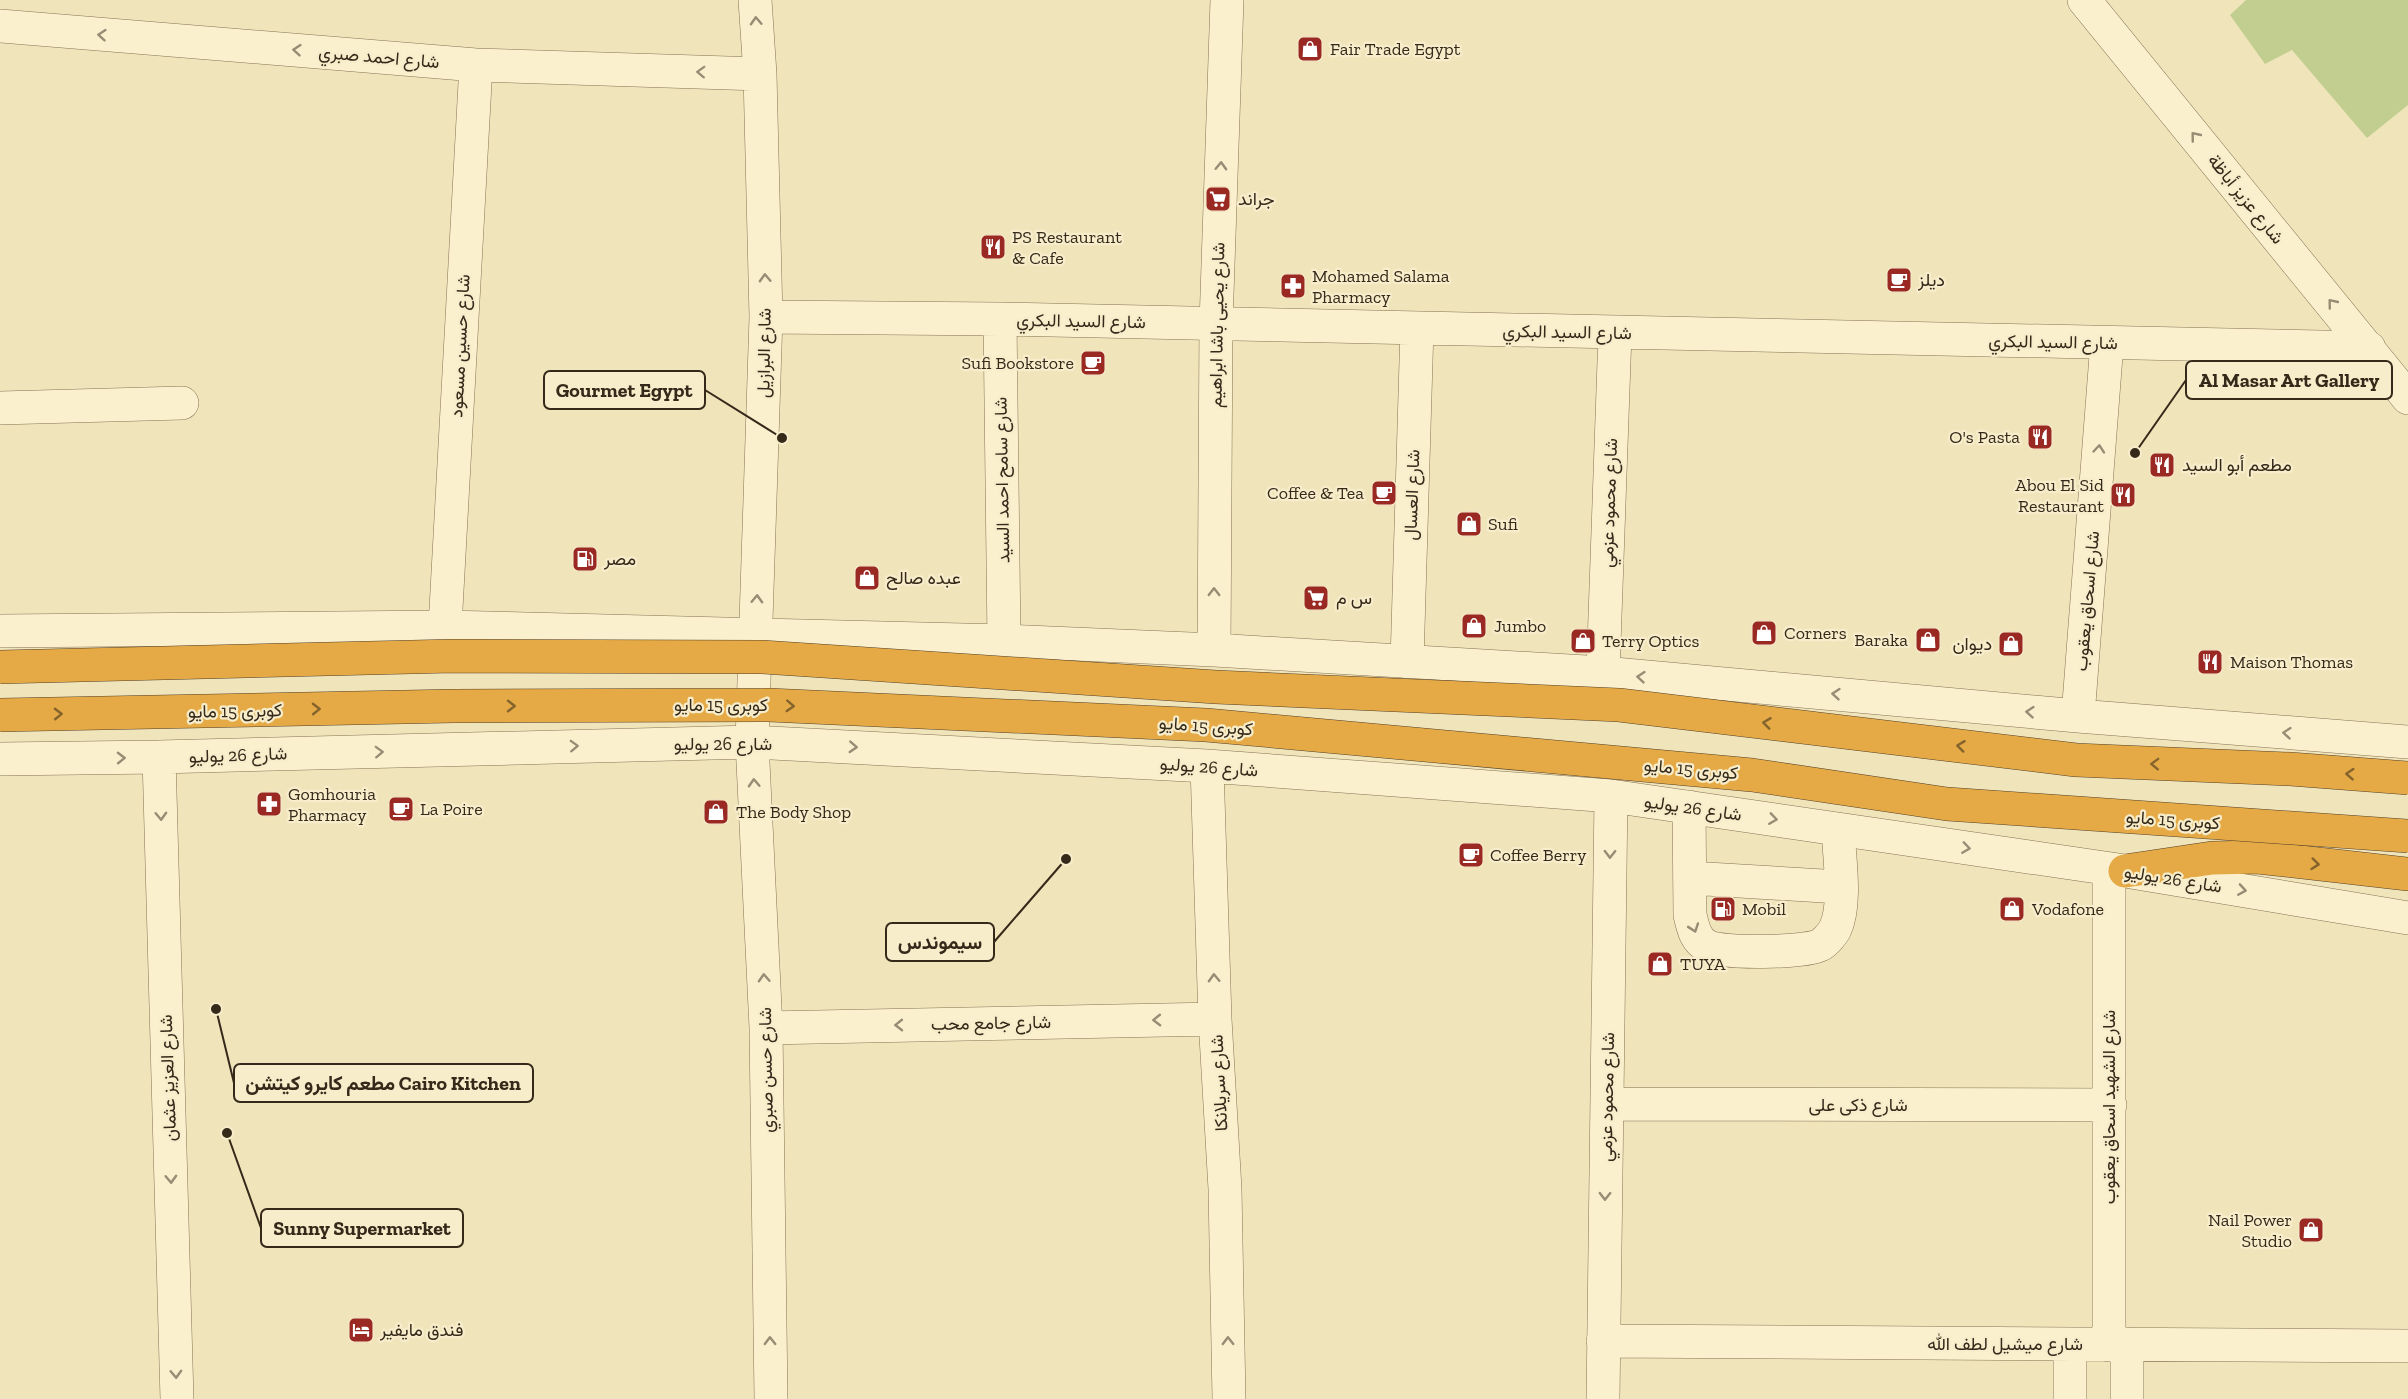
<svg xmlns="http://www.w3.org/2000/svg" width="2408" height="1399" viewBox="0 0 2408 1399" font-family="'Zilla Slab',Vazirmatn,serif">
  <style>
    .green { fill: #c2ce8f }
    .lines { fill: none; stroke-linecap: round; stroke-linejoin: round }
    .minor-casing { stroke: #877354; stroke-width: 34 }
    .highway-casing { stroke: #544029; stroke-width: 34 }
    .minor { stroke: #faf0ce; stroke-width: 33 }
    .highway { stroke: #e5aa45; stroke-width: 33 }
    .highway-bridge-casing { stroke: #544029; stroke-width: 34; stroke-linecap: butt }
    .highway-bridge { stroke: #e5aa45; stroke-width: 33 }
    .oneway { stroke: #988c74 }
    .oneway2 { stroke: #84632d }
    .labels { text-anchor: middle; stroke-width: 4.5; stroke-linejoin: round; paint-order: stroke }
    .poi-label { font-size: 18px; fill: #35291a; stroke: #f7edcb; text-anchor: start }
    .street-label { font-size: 18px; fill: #35291a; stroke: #f7edcb }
    .leader { fill: none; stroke: #35291a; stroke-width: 2 }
    .callout-dot { fill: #35291a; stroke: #f7edcb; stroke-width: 2 }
    .callout { fill: #f7edcb; stroke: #35291a; stroke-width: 2 }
    .callout-label { font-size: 20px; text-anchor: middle; font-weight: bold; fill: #35291a }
  </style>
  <rect width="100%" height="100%" fill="#f0e4bb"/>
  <path class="green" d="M2246,0H2408V105L2367,138L2292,50L2265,64L2230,15Z"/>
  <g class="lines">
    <g class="minor-casing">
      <path id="minor" d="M755,0L760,74L766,317L752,742L766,1028L771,1399
        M2084,0L2408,398
        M0,26L476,65L760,74
        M766,317L1000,319L2369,348
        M1000,319L1004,641
        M0,408L182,403
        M445,627L476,65
        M0,631L445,627L1004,641L1214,650L1603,673L2078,716L2408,742
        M1214,650L1216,324L1227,0
        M1407,662L1417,328
        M1603,673L1615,333
        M2078,716L2107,343
        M159,757L177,1399
        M0,759L159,757L752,742L1207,766L1611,796L2125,871L2408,918
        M1207,766L1215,1019L1225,1189L1229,1399
        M1689,807L1690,915C1693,927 1695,940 1707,946C1721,954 1805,953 1820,945C1825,943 1833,933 1835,929C1847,904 1839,856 1838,829
        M1690,878L1840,887
        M766,1028L1215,1019
        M1607,1104L2110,1105
        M1603,1341L2408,1346
        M2109,1345V869
        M1603,1399L1611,796
        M2070,1399V1344
        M2127,1399V1344"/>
    </g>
    <g class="highway-casing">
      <path id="highway" d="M2125,871L2212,858L2257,857L2408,874"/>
    </g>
    <use href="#minor" class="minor"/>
    <use href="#highway" class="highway"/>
    <g class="highway-bridge-casing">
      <path id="highway-bridge" d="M0,667L453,656L762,657L1216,687L1619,705L2076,760L2290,769L2408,778
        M0,715L454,706L769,705L1206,725L1752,775L1947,804L2408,836"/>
    </g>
    <use href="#highway-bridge" class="highway-bridge"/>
  </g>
  <defs><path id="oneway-chevron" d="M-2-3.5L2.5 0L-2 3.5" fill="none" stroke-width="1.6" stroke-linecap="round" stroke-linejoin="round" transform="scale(1.5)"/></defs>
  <g class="oneway">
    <use href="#oneway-chevron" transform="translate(756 21) rotate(-93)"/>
    <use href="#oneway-chevron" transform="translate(102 35) rotate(-175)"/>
    <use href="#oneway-chevron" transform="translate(297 50) rotate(-175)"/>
    <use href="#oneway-chevron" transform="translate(701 72) rotate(-178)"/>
    <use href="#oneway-chevron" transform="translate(2195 136) rotate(-129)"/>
    <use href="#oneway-chevron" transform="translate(1221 166) rotate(-88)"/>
    <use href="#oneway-chevron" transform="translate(765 278) rotate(-92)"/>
    <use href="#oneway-chevron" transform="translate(2332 303) rotate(-129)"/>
    <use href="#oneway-chevron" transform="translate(2099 449) rotate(-85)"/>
    <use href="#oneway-chevron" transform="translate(1214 592) rotate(-90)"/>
    <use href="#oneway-chevron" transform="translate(757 599) rotate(-88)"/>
    <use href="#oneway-chevron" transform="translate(1641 677) rotate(-175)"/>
    <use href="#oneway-chevron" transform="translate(1836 694) rotate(-175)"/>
    <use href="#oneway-chevron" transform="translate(2030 712) rotate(-175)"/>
    <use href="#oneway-chevron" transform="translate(2287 733) rotate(-175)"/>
    <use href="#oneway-chevron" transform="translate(574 746) rotate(-2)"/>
    <use href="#oneway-chevron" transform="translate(853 747) rotate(3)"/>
    <use href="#oneway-chevron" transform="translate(379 752) rotate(-2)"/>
    <use href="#oneway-chevron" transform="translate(121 758) rotate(-1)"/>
    <use href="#oneway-chevron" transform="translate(754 783) rotate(-93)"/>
    <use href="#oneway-chevron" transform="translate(161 816) rotate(88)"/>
    <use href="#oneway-chevron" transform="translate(1773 819) rotate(8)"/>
    <use href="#oneway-chevron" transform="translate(1966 848) rotate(8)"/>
    <use href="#oneway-chevron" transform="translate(1610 854) rotate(91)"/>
    <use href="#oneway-chevron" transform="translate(2242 890) rotate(9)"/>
    <use href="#oneway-chevron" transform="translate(1694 928) rotate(71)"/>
    <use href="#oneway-chevron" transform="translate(764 978) rotate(-93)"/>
    <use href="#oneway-chevron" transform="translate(1214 978) rotate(-92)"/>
    <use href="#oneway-chevron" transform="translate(1157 1020) rotate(179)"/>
    <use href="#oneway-chevron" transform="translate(899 1025) rotate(179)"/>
    <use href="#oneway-chevron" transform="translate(171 1179) rotate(88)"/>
    <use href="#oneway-chevron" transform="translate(1605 1196) rotate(91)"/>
    <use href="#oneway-chevron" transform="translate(770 1341) rotate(-91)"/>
    <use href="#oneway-chevron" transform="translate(1228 1341) rotate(-91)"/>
    <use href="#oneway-chevron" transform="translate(176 1374) rotate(88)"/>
  </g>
  <g class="oneway2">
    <use href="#oneway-chevron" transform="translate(511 706)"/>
    <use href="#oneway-chevron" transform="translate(790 706) rotate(3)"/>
    <use href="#oneway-chevron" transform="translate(316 709) rotate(-1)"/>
    <use href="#oneway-chevron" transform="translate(58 714) rotate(-1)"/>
    <use href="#oneway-chevron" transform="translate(1767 723) rotate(-173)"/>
    <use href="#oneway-chevron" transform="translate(1961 746) rotate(-173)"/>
    <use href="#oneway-chevron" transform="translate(2155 764) rotate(-178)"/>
    <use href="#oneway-chevron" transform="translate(2350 774) rotate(-176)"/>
    <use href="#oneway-chevron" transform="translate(2315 864) rotate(6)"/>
  </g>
  <defs>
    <g id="shop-square" transform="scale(1.35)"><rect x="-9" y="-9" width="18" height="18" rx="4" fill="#992922" stroke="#f7edcb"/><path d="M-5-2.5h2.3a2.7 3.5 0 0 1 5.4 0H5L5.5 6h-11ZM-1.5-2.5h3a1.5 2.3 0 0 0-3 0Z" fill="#fff"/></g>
    <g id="supermarket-square" transform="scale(1.35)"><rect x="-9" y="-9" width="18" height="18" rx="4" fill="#992922" stroke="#f7edcb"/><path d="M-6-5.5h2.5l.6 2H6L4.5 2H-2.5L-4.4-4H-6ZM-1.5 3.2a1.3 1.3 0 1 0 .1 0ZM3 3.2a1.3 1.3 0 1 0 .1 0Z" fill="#fff"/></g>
    <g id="restaurant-square" transform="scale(1.35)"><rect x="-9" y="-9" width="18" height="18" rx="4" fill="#992922" stroke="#f7edcb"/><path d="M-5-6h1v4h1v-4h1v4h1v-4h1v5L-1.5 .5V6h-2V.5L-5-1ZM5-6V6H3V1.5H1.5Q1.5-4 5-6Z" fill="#fff"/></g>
    <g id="cafe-square" transform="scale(1.35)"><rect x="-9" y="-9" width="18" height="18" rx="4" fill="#992922" stroke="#f7edcb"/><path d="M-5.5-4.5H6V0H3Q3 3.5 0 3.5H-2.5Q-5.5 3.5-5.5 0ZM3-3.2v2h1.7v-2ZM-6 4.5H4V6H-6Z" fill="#fff"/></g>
    <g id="pharmacy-square" transform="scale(1.35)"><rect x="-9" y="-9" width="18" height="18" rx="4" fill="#992922" stroke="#f7edcb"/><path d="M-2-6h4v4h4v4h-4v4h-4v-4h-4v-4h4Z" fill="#fff"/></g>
    <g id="fuel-square" transform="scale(1.35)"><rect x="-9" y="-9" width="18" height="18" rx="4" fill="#992922" stroke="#f7edcb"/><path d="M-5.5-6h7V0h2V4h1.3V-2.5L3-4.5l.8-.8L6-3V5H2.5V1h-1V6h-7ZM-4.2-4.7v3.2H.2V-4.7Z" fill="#fff"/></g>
    <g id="hotel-square" transform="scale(1.35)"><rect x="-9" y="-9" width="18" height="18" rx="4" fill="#992922" stroke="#f7edcb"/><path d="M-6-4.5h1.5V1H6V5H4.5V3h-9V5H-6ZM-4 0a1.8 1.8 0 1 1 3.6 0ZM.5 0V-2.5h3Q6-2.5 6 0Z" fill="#fff"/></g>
  </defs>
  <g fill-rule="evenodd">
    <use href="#shop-square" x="1310" y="49"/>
    <use href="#supermarket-square" x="1218" y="199"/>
    <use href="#restaurant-square" x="993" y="247"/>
    <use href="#cafe-square" x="1899" y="280"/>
    <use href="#pharmacy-square" x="1293" y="286"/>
    <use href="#cafe-square" x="1093" y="363"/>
    <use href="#restaurant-square" x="2040" y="437"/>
    <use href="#restaurant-square" x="2162" y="465"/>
    <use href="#cafe-square" x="1384" y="493"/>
    <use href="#restaurant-square" x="2123" y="495"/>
    <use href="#shop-square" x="1469" y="524"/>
    <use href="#fuel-square" x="585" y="559"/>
    <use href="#shop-square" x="867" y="578"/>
    <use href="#supermarket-square" x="1316" y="598"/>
    <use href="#shop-square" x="1474" y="626"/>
    <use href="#shop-square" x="1764" y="633"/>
    <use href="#shop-square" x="1928" y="640"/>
    <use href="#shop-square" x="1583" y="641"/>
    <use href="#shop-square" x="2011" y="644"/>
    <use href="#restaurant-square" x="2210" y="662"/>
    <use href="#pharmacy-square" x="269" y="804"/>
    <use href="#cafe-square" x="401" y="809"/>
    <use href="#shop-square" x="716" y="812"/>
    <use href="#cafe-square" x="1471" y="855"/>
    <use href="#fuel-square" x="1723" y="909"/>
    <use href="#shop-square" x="2012" y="909"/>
    <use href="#shop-square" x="1660" y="964"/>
    <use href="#shop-square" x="2311" y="1230"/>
    <use href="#hotel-square" x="361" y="1330"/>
  </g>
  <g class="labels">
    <g class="poi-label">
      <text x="1330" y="55">Fair Trade Egypt</text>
      <text x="1238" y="205">جراند</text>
      <text x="1012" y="243">PS Restaurant<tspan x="1012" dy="21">&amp; Cafe</tspan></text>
      <text x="1312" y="282">Mohamed Salama<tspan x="1312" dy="21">Pharmacy</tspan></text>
      <text x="1918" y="286">ديلز</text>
      <text x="1074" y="369" text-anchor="end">Sufi Bookstore</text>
      <text x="2020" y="443" text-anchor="end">O's Pasta</text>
      <text x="2182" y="471">مطعم أبو السيد</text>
      <text x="2104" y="491" text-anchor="end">Abou El Sid<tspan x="2104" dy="21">Restaurant</tspan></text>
      <text x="1364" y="499" text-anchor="end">Coffee &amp; Tea</text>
      <text x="1488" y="530">Sufi</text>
      <text x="604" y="565">مصر</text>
      <text x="886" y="584">عبده صالح</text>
      <text x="1336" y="604">س م</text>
      <text x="1494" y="632">Jumbo</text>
      <text x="1784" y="639">Corners</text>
      <text x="1908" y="646" text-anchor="end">Baraka</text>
      <text x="1602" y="647">Terry Optics</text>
      <text x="1992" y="650" text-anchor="end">ديوان</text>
      <text x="2230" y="668">Maison Thomas</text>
      <text x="288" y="800">Gomhouria<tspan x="288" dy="21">Pharmacy</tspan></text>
      <text x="420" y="815">La Poire</text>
      <text x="736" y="818">The Body Shop</text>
      <text x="1490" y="861">Coffee Berry</text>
      <text x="1742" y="915">Mobil</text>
      <text x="2032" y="915">Vodafone</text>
      <text x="1680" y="970">TUYA</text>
      <text x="2292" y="1226" text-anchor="end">Nail Power<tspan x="2292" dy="21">Studio</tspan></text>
      <text x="380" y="1336">فندق مايفير</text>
    </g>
    <g class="street-label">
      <text transform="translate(379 57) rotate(5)" y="6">شارع احمد صبري</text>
      <text transform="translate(2246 199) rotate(51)" y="6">شارع عزيز أباظة</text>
      <text transform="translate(1081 321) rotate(1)" y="6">شارع السيد البكري</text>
      <text transform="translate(1217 325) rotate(-89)" y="6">شارع يحيى باشا ابراهيم</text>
      <text transform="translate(1567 332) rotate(1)" y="6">شارع السيد البكري</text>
      <text transform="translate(2053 342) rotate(1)" y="6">شارع السيد البكري</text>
      <text transform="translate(460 346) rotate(-87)" y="6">شارع حسين مسعود</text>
      <text transform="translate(764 353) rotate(-89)" y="6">شارع البرازيل</text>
      <text transform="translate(1002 480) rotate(-91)" y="6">شارع سامح احمد السيد</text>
      <text transform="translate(1412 495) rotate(-88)" y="6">شارع العسال</text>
      <text transform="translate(1609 503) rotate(-88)" y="6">شارع محمود عزمي</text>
      <text transform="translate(2087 601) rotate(-85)" y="6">شارع اسحاق يعقوب</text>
      <text x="721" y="711">كوبرى 15 مايو</text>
      <text transform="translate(235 711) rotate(-1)" y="6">كوبرى 15 مايو</text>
      <text transform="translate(1206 726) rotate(4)" y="6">كوبرى 15 مايو</text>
      <text x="723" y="750">شارع 26 يوليو</text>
      <text transform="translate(238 755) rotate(-2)" y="6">شارع 26 يوليو</text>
      <text transform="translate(1209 767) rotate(4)" y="6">شارع 26 يوليو</text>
      <text transform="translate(1691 769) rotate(5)" y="6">كوبرى 15 مايو</text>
      <text transform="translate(1693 808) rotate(8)" y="6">شارع 26 يوليو</text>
      <text transform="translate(2173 820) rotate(4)" y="6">كوبرى 15 مايو</text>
      <text transform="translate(2173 879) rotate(9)" y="6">شارع 26 يوليو</text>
      <text transform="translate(991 1023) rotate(-1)" y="6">شارع جامع محب</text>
      <text transform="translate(766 1070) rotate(-91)" y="6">شارع حسن صبري</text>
      <text transform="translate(168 1078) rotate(-92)" y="6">شارع العزيز عثمان</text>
      <text transform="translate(1219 1083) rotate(-93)" y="6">شارع سريلانكا</text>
      <text transform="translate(1607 1097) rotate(-89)" y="6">شارع محمود عزمي</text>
      <text x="1858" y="1111">شارع ذكى على</text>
      <text transform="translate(2109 1107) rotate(-90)" y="6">شارع الشهيد اسحاق يعقوب</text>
      <text x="2005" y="1350">شارع ميشيل لطف الله</text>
    </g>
  </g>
  <path class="leader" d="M2135 453L2186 380M782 438L705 390M1066 859L994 942M216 1009L234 1083M227 1133L261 1228"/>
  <g class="callout-dot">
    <circle cx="2135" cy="453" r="6"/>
    <circle cx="782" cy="438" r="6"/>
    <circle cx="1066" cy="859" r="6"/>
    <circle cx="216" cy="1009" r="6"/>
    <circle cx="227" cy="1133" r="6"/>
  </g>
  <g class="callout">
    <rect x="2186" y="361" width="206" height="38" rx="6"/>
    <rect x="544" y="371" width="161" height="38" rx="6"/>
    <rect x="886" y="923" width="108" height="38" rx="6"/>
    <rect x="234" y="1064" width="299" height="38" rx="6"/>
    <rect x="261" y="1209" width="202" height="38" rx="6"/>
  </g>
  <g class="callout-label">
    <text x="2289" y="387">Al Masar Art Gallery</text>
    <text x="624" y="397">Gourmet Egypt</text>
    <text x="940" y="949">سيموندس</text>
    <text x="383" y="1090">مطعم كايرو كيتشن Cairo Kitchen</text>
    <text x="362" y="1235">Sunny Supermarket</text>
  </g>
</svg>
